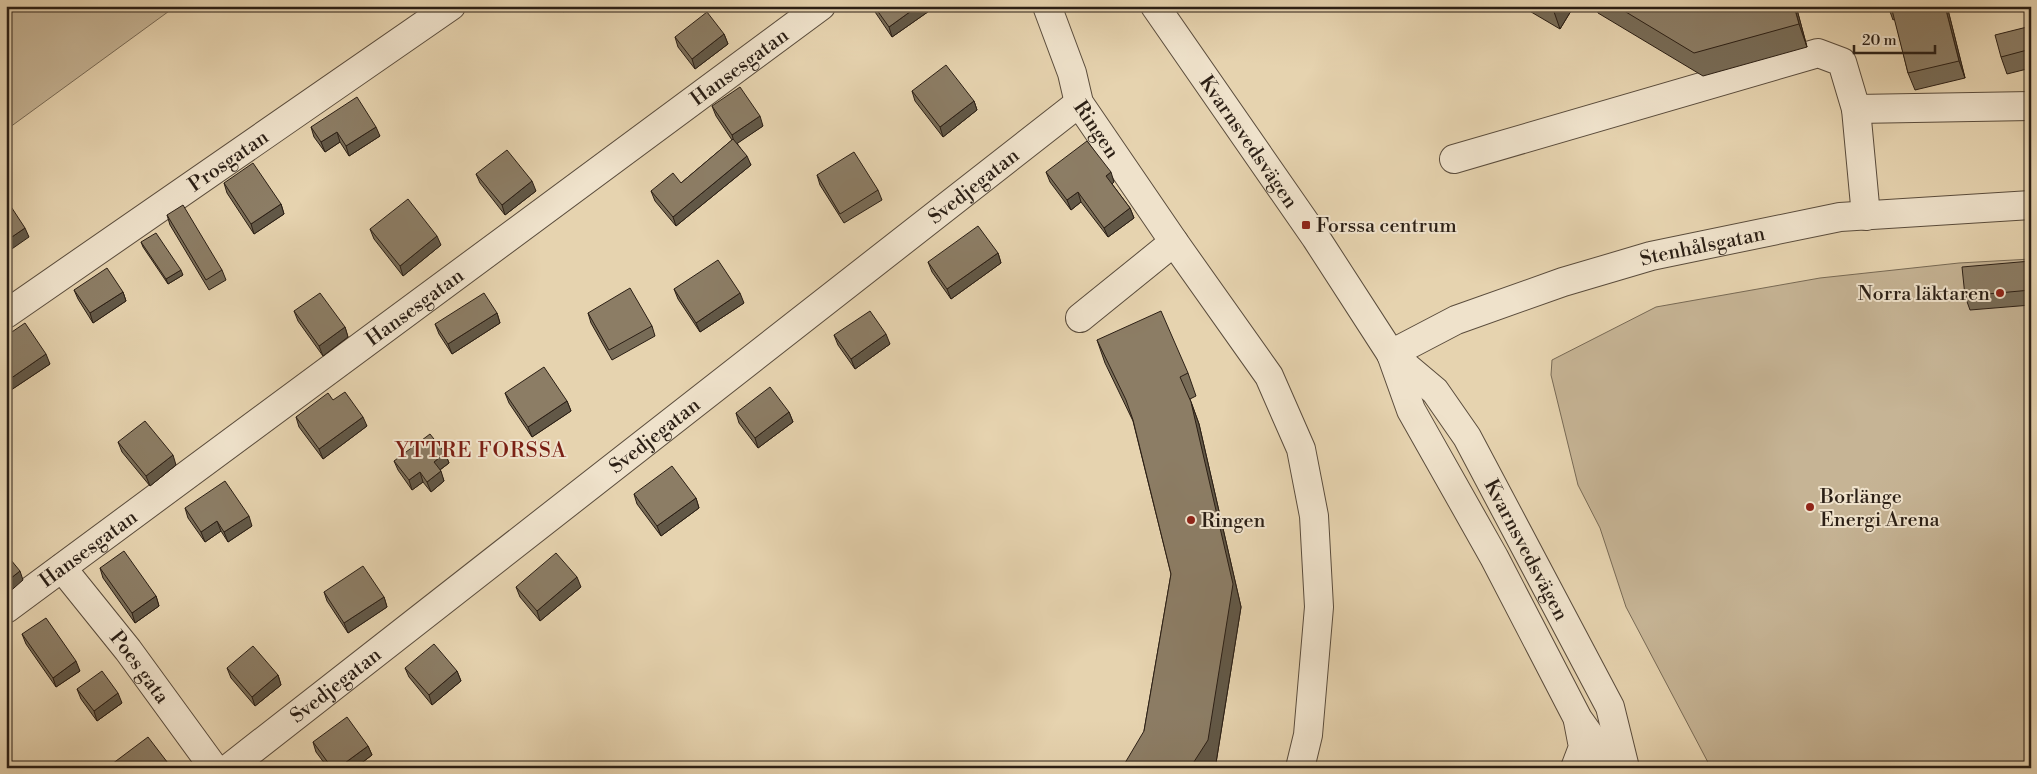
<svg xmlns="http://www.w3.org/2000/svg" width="2037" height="774" viewBox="0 0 2037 774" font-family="'Libre Bodoni',serif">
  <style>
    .green { fill: #c6b495; stroke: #786a55 }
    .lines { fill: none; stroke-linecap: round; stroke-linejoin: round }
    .minor-casing { stroke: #5a4c3c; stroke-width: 30 }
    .minor { stroke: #efe2cb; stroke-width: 28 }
    .wall { fill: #786c57; stroke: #2b1f15 }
    .shaded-wall { fill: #625847; stroke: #2b1f15 }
    .building { fill: #8c7d65; stroke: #2b1f15 }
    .poi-dot { fill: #8f2418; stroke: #efe2cb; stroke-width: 2 }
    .labels { text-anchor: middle; stroke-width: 4; stroke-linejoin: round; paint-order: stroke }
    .street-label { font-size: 20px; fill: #2b1f15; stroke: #efe2cb }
    .poi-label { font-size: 20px; fill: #2b1f15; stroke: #efe2cb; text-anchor: start }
    .neighbourhood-label { font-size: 21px; letter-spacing: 1px; fill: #7a1f14; stroke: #efe2cb }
  </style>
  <rect width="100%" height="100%" fill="#e6d3af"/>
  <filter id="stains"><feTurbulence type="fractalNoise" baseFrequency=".004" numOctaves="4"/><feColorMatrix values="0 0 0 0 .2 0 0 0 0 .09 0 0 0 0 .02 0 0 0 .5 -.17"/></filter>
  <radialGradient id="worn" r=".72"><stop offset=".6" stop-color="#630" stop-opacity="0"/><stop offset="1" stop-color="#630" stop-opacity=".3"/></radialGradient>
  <path class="green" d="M6,6H176L6,130Z
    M2031,259V765L2003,768H1711L1626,607L1600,528L1578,485L1551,375L1552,360L1656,307L1820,278L1959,263Z"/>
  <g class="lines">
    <g class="minor-casing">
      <g id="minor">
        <path id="s1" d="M1047,6L1072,73L1079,103L1174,242L1269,376L1301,449L1314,516L1319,607L1308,735L1300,768"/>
        <path id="s2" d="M1155,6L1316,238L1391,354L1411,410L1494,557L1578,719L1613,768"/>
        <path d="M1856,109L2031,106"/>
        <path d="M1454,159L1818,53L1842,62L1856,109L1866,216"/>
        <path id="s3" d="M6,314L451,6"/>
        <path d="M1080,318L1174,242"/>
        <path id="s4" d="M1391,354L1456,320L1563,282L1651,256L1840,217L2031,205"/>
        <path id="s5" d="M1391,354L1435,391L1467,437L1610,707L1625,768"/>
        <path id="s6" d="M62,568L128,650L214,768"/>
        <path id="s7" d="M6,609L821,6"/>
        <path id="s8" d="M229,768L1079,103"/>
        <path d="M1575,768L1583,747L1578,721"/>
      </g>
    </g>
    <use href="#minor" class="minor"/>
  </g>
  <path class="wall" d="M871,6H931L932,9L892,37Z
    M1521,6H1574L1560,29Z
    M1596,6H1796L1807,47L1703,76L1598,13Z
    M1888,6H1947L1965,78L1915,90L1908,73L1895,19L1893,20Z
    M2031,26V68L2007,74L2001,57Z
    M724,34L728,44L695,69L678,47L675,37Z
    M912,91L974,101L977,110L943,137L915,101Z
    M712,106L763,126L737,143L751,165L676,226L655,201L651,191L681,183L732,140L716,116Z
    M311,127L380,136L349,156L340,142L325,152L314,137Z
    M1046,172L1114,182L1112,184L1130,208L1134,218L1108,237L1081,202L1071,210L1050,182Z
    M476,174L536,191L505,215L480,183Z
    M817,175L878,190L882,200L844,223L820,185Z
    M224,183L281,204L284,214L254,234L227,193Z
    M167,215L222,270L226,280L209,290L170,225Z
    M370,229L441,245L403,276L374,239Z
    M141,242L183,275L168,284L143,247Z
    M998,253L1001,263L951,299L932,272L928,262Z
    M2031,261V305L1970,310L1965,296Z
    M674,289L744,303L700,332L678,299Z
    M74,290L123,292L126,301L93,323L78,299Z
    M294,311L345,327L348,337L323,356L298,321Z
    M497,313L500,323L452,354L439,334L435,324Z
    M588,313L652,326L655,336L612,360L591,323Z
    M834,335L890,344L855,369L838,345Z
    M6,336L50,364L11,390L6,384Z
    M1097,340L1188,373L1196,396L1190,399L1199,424L1241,607L1216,763L1144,731L1171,574L1133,421L1105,363Z
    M505,393L567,401L571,411L532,437L509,403Z
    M333,400L367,426L323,459L299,427L296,417Z
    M789,412L793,422L758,448L739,423L736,413Z
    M118,442L176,465L150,486L122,452Z
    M445,453L449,463L440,470L444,481L431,492L423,482L412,490L398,470L394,461Z
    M634,494L696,498L699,508L661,536L637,504Z
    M185,508L252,526L228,542L221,531L205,542L188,518Z
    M100,568L156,596L159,606L135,623L103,578Z
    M516,587H581L540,621L520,597Z
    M324,592L384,597L387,607L348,633L327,601Z
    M22,634L80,671L56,687L26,644Z
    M227,668L278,675L281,685L255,706L231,678Z
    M405,668L457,671L461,681L432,705L409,677Z
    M77,689L122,703L97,721L81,699Z
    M313,742L368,746L372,755L355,768H328L316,752Z"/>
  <path class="shaded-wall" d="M561,6H571L563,12Z
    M918,6H931L932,9L892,37L889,27Z
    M1552,6H1574L1560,29Z
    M1794,6H1796L1807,47L1799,24Z
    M1945,6H1947L1965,78L1959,61Z
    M724,34L728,44L695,69L692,59Z
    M974,101L977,110L943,137L940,127Z
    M760,116L763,126L735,145L732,135Z
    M376,127L380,136L349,156L346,146Z
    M337,132L340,142L325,152L321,142Z
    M747,156L751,165L676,226L673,217Z
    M1111,172L1114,182L1110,186L1106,176Z
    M532,181L536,191L505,215L502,205Z
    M1078,192L1081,202L1071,210L1067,200Z
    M281,204L284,214L254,234L251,224Z
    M1130,208L1134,218L1108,237L1104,228Z
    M25,228L29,237L6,253V241Z
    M437,236L441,245L403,276L400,266Z
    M998,253L1001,263L951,299L947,289Z
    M181,270L183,275L168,284L166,279Z
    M123,292L126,301L93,323L90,313Z
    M740,293L744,303L700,332L696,323Z
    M497,313L500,323L452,354L448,344Z
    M345,327L348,337L323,356L319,346Z
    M886,334L890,344L855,369L851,359Z
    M46,354L50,364L11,390L7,381Z
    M567,401L571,411L532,437L528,427Z
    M1191,402L1199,424L1241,607L1216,763L1213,768H1190Z
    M789,412L793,422L758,448L755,438Z
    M363,417L367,426L323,459L319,449Z
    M445,453L449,463L437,472L434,462Z
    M173,455L176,465L150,486L146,476Z
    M441,471L444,481L431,492L427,482Z
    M420,472L423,482L412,490L409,480Z
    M696,498L699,508L661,536L657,526Z
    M249,516L252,526L228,542L224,532Z
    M217,521L221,531L205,542L201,532Z
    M20,571L23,580L6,595V582Z
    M577,577L581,587L540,621L537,611Z
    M156,596L159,606L135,623L132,613Z
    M384,597L387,607L348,633L344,623Z
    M76,661L80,671L56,687L53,678Z
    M457,671L461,681L432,705L429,695Z
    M278,675L281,685L255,706L252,697Z
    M118,693L122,703L97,721L94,711Z
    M368,746L372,755L355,768H338Z"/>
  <path class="building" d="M874,6H918L889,27Z
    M1616,6H1794L1799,24L1694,53Z
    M1891,6H1945L1959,61L1908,73Z
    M707,12L724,34L692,59L675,37Z
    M2031,26V49L2001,57L1995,35Z
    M946,65L974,101L940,127L912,91Z
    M740,87L760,116L732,135L712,106Z
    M357,97L376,127L346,146L337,132L321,142L311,127Z
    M733,139L747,156L673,217L651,191L673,173L681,183Z
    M1087,141L1111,172L1106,176L1130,208L1104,228L1078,192L1067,200L1046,172Z
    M507,150L532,181L502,205L476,174Z
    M854,152L878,190L840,214L817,175Z
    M253,163L281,204L251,224L224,183Z
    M6,199L25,228L6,241Z
    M408,199L437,236L400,266L370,229Z
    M183,205L222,270L206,280L167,215Z
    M978,226L998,253L947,289L928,262Z
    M156,233L181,270L166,279L141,242Z
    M718,260L740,293L696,323L674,289Z
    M2031,261V290L1965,296L1962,267Z
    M107,268L123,292L90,313L74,290Z
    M630,288L652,326L609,350L588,313Z
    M320,293L345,327L319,346L294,311Z
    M484,293L497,313L448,344L435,324Z
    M870,311L886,334L851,359L834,335Z
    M1161,311L1188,373L1180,377L1191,402L1233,584L1208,740L1190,768H1122L1144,731L1171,574L1133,420L1126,400L1097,340Z
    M25,323L46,354L7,381L6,379V336Z
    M544,367L567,401L528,427L505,393Z
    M770,387L789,412L755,438L736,413Z
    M345,392L363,417L319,449L296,417L328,393L333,400Z
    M145,421L173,455L146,476L118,442Z
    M430,434L445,453L434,462L441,471L427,482L420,472L409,480L394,461Z
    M672,466L696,498L657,526L634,494Z
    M225,481L249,516L224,532L217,521L201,532L185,508Z
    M124,551L156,596L132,613L100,568Z
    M556,553L577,577L537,611L516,587Z
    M6,554L20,571L6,582Z
    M363,566L384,597L344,623L324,592Z
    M46,618L76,661L53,678L22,634Z
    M434,644L457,671L429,695L405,668Z
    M253,646L278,675L252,697L227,668Z
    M102,671L118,693L94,711L77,689Z
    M347,717L368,746L338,768H332L313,742Z
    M148,737L171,767L115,768L112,764Z"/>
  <g class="poi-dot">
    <rect x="1301" y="220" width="10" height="10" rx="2.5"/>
    <circle cx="2000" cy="293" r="5"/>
    <circle cx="1810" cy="507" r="5"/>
    <circle cx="1191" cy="520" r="5"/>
  </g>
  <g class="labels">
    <g class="street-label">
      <text dy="7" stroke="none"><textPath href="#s7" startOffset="912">Hansesgatan</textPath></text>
      <text dy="7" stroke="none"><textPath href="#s1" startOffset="134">Ringen</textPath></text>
      <text dy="7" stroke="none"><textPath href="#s2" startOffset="165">Kvarnsvedsvägen</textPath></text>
      <text dy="7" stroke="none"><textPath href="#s3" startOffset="270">Prosgatan</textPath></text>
      <text dy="7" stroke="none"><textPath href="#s8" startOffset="945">Svedjegatan</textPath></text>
      <text dy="7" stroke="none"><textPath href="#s4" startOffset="331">Stenhålsgatan</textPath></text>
      <text dy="7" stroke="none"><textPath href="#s7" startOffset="508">Hansesgatan</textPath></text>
      <text dy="7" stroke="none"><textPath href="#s8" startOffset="540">Svedjegatan</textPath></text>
      <text dy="7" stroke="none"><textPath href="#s7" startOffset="102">Hansesgatan</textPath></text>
      <text dy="7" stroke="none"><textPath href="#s5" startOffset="241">Kvarnsvedsvägen</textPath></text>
      <text dy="7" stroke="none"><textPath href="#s6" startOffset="126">Poes gata</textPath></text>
      <text dy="7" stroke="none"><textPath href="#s8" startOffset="135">Svedjegatan</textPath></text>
    </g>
    <g class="poi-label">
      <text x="1316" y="232">Forssa centrum</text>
      <text x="1990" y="300" text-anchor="end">Norra läktaren</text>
      <text x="1820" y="503">Borlänge<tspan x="1820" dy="23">Energi Arena</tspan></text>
      <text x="1201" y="527">Ringen</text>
    </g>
    <g class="neighbourhood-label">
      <text x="481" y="457">YTTRE FORSSA</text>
    </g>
  </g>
  <rect width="2037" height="774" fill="none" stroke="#e6d3af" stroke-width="25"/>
  <rect x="8" y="8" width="2022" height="759" fill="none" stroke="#2b1f15" stroke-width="2.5"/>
  <rect x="12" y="12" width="2012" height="749" fill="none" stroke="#2b1f15"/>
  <path d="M1854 45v8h81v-8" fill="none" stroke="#2b1f15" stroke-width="2.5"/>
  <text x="1862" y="45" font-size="15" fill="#2b1f15" stroke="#efe2cb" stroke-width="4" paint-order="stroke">20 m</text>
  <rect width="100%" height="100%" filter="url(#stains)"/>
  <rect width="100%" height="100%" fill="url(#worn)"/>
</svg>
